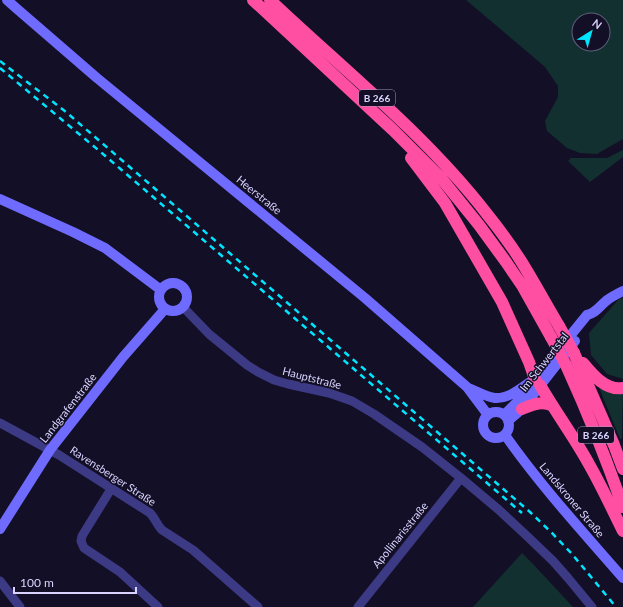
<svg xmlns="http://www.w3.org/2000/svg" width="623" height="607" viewBox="0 0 623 607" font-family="Lato,sans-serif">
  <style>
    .green { fill: #12302f; fill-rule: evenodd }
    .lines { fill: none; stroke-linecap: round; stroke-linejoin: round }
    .street { stroke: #3d3a85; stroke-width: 9 }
    .secondary { stroke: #6f6bff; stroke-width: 10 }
    .highway { stroke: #ff4fa3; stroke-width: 12 }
    .rail { stroke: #00e5ff; stroke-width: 2.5; stroke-dasharray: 6 5; stroke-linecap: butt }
    .highway-bridge { stroke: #ff4fa3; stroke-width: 12 }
    .labels { text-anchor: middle; stroke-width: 3; stroke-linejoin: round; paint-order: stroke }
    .shield { fill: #130f26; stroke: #9e99be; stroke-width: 1 }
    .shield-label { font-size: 10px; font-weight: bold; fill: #d9d4ff }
    .street-label { font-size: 11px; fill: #d9d4ff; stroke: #130f26 }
  </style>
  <rect width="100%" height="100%" fill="#130f26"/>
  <path class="green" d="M466,0H623V139L597,154L580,153L567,148L547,131L545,121L558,97V86L545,67ZM579,20H603V44H579Z
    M623,150V157L590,182L568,161L571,158H607Z
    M623,298V379L607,374L591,355L589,333L619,299Z
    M598,385L623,390L622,438L621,439H620Z
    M522,553L533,564L573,607H473Z"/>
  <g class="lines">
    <path class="street" d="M183,307L209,334L247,365L258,372L274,380L288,384L329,393L352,401L374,414L422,447L461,478L499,510L528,537L553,561L568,578L592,607
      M0,423L59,455L150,513C155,518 157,525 162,530L193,550L258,607
      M111,489L82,536L81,541L84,548L120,572L158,607
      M0,581L20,607
      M358,607L461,478"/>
    <path class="secondary" d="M7,0L16,8L97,78L365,298L467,387L488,415
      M0,199L73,232L105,248L161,290
      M159 297a14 14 0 1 1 28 0a14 14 0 1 1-28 0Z
      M468,388C477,391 486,397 495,398C508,399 520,389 530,382
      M483 425a13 13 0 1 1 26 0a13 13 0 1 1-26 0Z
      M504,415L527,392L535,379L587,315C596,313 599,307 606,301C611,297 617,294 623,291
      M508,421L522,409L575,341
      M505,435C540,485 583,532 623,578
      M0,529L50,450L123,357L165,309"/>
    <path class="highway" d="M253,0L393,130L441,178L479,225L506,262L523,287L551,337
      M270,0C344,70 425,134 487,214C499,229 511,245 521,261C534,282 546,304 559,326
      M411,158L445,203L502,302L529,362L535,379
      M574,353L614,445L623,469
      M583,363C593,375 606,391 623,388
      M566,365C587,411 606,458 623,507
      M540,385C556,413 575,438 590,466C602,487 612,509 623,531
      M522,409C532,405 542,400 553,406"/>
    <path class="rail" d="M0,61L66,112L530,512L551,532L572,554L616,607
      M0,68L103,154L522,513"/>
    <path class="highway-bridge" d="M559,326L574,353
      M551,337L566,365"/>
  </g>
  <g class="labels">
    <g class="shield">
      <rect x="359" y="90" width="36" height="16" rx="3"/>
      <rect x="578" y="427" width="36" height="16" rx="3"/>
    </g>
    <g class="shield-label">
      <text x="377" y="102">B 266</text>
      <text x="596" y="439">B 266</text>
    </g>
    <g class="street-label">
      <text transform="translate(259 195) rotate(39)" y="4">Heerstraße</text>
      <text transform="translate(544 362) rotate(-52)" y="4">Im Schwertstal</text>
      <text transform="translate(312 378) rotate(14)" y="4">Hauptstraße</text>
      <text transform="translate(68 408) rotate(-52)" y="4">Landgrafenstraße</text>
      <text transform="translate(113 476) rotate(33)" y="4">Ravensberger Straße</text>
      <text transform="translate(572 500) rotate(50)" y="4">Landskroner Straße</text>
      <text transform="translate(400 535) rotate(-51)" y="4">Apollinarisstraße</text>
    </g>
  </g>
  <g transform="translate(591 32) rotate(37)"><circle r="19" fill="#130f26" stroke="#625e7d"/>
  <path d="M0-3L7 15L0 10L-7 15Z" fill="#00e5ff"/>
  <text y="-6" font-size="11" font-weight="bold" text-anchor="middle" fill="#d9d4ff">N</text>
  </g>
  <path d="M14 587v6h122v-6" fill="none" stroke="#d9d4ff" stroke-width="2"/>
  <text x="20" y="587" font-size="12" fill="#d9d4ff" stroke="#130f26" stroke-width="3" paint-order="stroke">100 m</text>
</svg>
